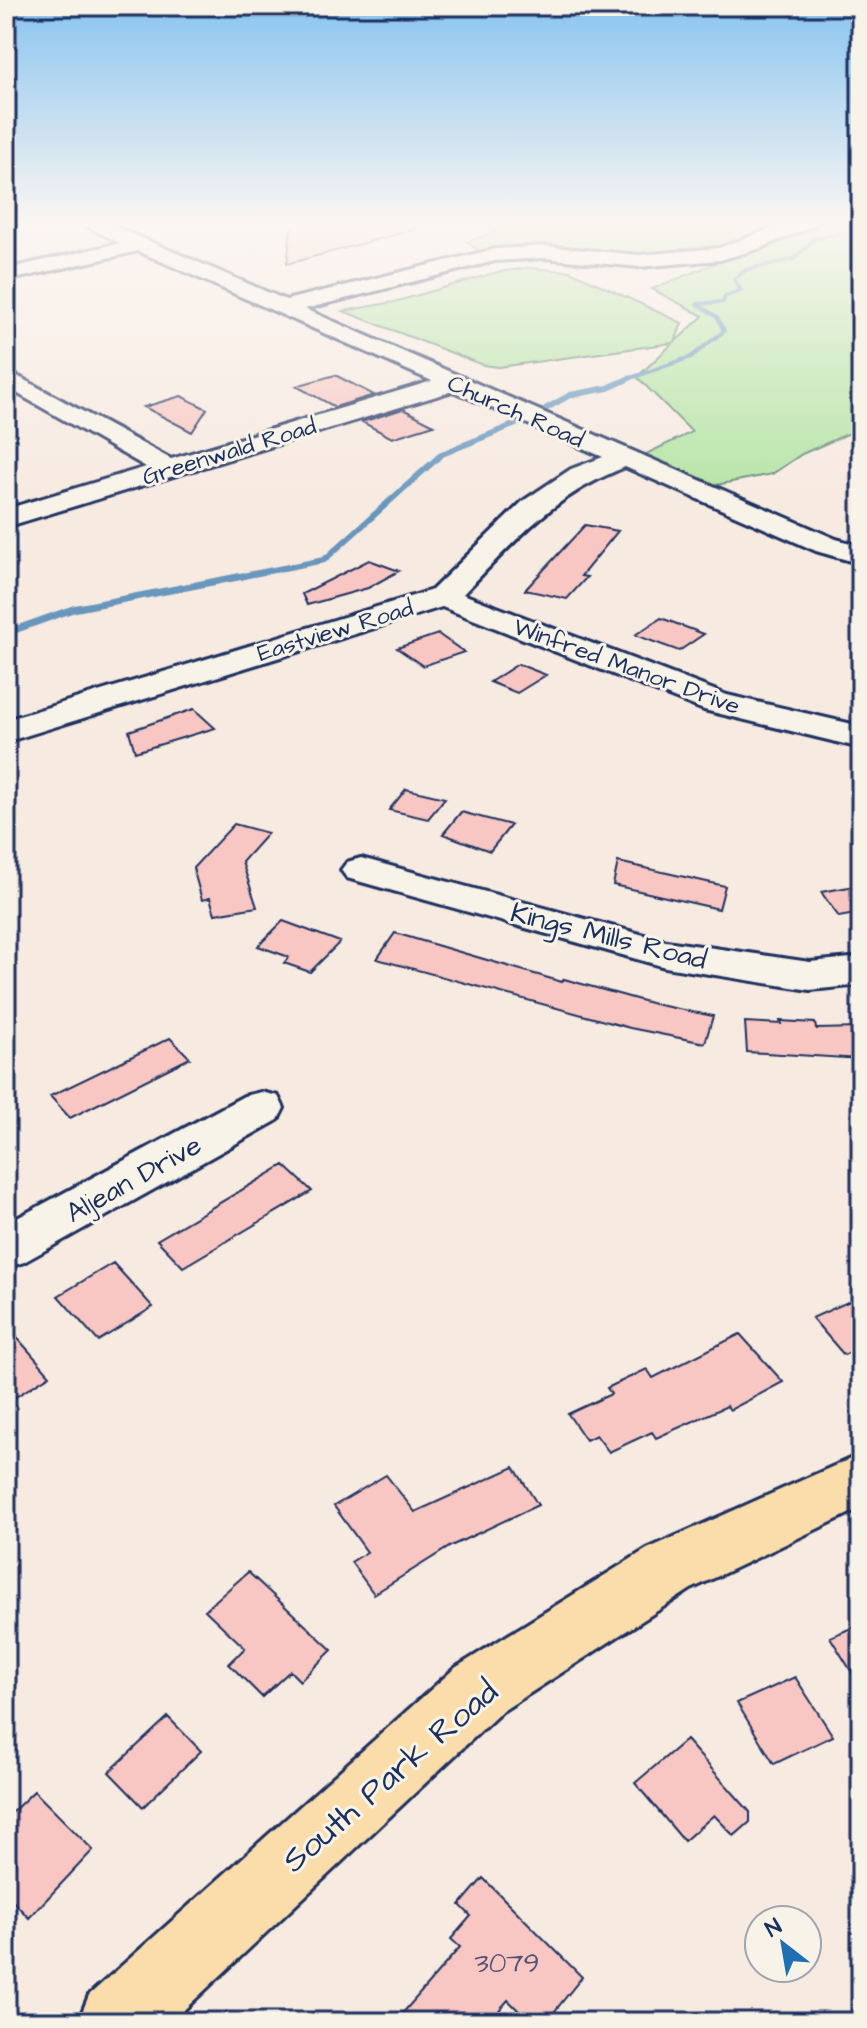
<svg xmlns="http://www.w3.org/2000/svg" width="867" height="2028" viewBox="0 0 867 2028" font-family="'Architects Daughter',sans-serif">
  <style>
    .green { fill: #b3e4a3; stroke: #678a80; stroke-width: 2 }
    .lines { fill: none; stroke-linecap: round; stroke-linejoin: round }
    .stream-far2 { stroke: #6896bd; stroke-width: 4 }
    .stream-far1 { stroke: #6896bd; stroke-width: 6 }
    .stream { stroke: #6896bd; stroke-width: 7 }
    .building { fill: #f8c7c3; stroke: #1b2f5e; stroke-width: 2 }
    .minor-casing { stroke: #1b2f5e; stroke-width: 6 }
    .major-casing { stroke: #1b2f5e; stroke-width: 6 }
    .minor { fill: #f7f3e8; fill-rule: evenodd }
    .major { fill: #faddab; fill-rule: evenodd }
    .labels { text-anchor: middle; stroke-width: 6; stroke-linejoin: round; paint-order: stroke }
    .far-street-label { font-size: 24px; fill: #1b2f5e; stroke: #f7f3e8 }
    .street-label { font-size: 28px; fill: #1b2f5e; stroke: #f7f3e8 }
    .near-number-label { font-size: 28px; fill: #525577 }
    .near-street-label { font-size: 34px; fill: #1b2f5e; stroke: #f7f3e8 }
  </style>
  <rect width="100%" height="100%" fill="#f7eae1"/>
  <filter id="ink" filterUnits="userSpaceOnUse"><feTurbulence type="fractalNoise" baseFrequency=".0125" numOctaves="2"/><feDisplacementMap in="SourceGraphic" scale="16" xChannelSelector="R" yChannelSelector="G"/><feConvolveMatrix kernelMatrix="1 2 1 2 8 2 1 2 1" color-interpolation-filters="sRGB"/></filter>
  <g filter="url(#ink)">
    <path class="green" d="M523,221H793L726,249L692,255L484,254L467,242Z
      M819,221H861V428L802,454L772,474L711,486L644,455L692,432L637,377L673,343L499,367L483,365L343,311L394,302L498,272L528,268L570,271L682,323L675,342L703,316L652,289Z"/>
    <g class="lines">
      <path class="stream-far2" d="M625,380L691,357L724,331L717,317L697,304L723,302L725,296L741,291L734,279L746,270L794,259L814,239L848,232L860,221"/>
      <path class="stream-far1" d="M538,413L570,395L608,388L630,378
        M233,578L324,560L442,454L523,421"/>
      <path class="stream" d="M6,633L73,609L243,576"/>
    </g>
    <path class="building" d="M292,221H415L416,229L287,264Z
      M335,375L374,395L335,407L296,386Z
      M181,396L207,409L192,432L144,407Z
      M403,409L434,425L392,438L362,422Z
      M585,525L618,531L581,576L587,577L567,599L525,590Z
      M369,560L399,571L368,588L307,605L302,594Z
      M661,618L704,634L679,651L635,635Z
      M438,634L464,652L423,666L397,648Z
      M518,664L546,675L517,693L490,682Z
      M194,709L215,728L135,752L129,731Z
      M406,789L445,798L428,819L389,810Z
      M461,812L511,825L490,851L443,834Z
      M234,824L268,833L242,862L257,907L215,914L210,898L202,900L193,868Z
      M618,862L725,886L719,909L613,885Z
      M861,885V913L839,917L821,892Z
      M283,921L340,942L310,972L284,963L289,957L258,946Z
      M395,933L562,982L564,979L654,1004L713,1016L705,1043L630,1028L377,959Z
      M780,1021L815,1023L816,1029L861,1028V1059L747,1052L745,1022L781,1024Z
      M170,1038L190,1058L70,1118L50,1096Z
      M284,1165L312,1191L183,1267L157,1240Z
      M113,1263L153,1307L98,1341L58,1296Z
      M861,1296V1347L844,1355L812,1318Z
      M6,1325L50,1375L6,1403Z
      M740,1334L783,1382L730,1410L727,1406L656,1438L652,1432L609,1452L596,1435L586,1440L568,1414L611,1394L607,1388L647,1369L653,1378Z
      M514,1467L538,1505L451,1546L374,1594L351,1562L367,1552L334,1506L386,1475L415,1512Z
      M248,1572L332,1650L300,1681L290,1671L262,1697L229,1664L245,1648L205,1610Z
      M861,1624V1687L830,1637Z
      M795,1677L833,1736L774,1764L737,1703Z
      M168,1717L201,1751L143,1807L109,1772Z
      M686,1740L750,1812V1822L734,1836L714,1815L684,1841L635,1783Z
      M34,1791L93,1850L29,1918L6,1894V1871L16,1861L6,1850V1818Z
      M483,1878L582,1977L546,2022H530L508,2000L489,2022H395L460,1947L451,1939L471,1916L460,1905Z"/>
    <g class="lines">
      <g class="minor-casing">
        <path id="minor" d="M76,221H102L286,300L495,249L544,246L639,255L719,248L791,221H818L815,225L761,248L720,260L639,267L544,258L495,261L305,309L836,539L861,546V564L816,551L625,467C552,496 517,539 463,594L727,695L861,726V748L704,710L442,607L6,742V720L432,590L523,501L571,469L603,457L453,391L6,527V509L146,467L6,387V370L171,459L432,381L138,251L6,281V269L120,243Z
          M361,858L666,941L810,962L861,957V985L810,990L665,967L347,878L341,870L347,862Z
          M261,1092L278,1096L284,1108L278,1120L24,1262L6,1268V1224L244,1096Z"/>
      </g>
      <g class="major-casing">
        <path id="major" d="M861,1454V1508L691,1589L501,1712L171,2022H78L89,1995L455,1668L647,1549Z"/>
      </g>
      <use href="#minor" class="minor"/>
      <use href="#major" class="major"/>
    </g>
  </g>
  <linearGradient id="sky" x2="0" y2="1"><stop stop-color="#89c4f0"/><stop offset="0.44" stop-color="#fbf6f2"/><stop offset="1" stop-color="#fbf6f2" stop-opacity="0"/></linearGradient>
  <rect width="867" height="505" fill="url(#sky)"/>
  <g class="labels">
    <g class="far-street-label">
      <text transform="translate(516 411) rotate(24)" y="8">Church Road</text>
      <text transform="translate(229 451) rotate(-17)" y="8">Greenwald Road</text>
      <text transform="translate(335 630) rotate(-17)" y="8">Eastview Road</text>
      <text transform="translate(627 666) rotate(20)" y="8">Winfred Manor Drive</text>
    </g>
    <g class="street-label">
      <text transform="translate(609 935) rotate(14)" y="10">Kings Mills Road</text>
      <text transform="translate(133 1178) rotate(-29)" y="10">Aljean Drive</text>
    </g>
    <g class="near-number-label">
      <text x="507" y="1972">3079</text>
    </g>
    <g class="near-street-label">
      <text transform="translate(389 1775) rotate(-41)" y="12">South Park Road</text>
    </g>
  </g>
  <rect width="867" height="2028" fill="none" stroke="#f7f3e8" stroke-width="32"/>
  <rect x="16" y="16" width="835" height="1996" fill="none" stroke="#1b2f5e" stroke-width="3" filter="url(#ink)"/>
  <g transform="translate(783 1944) rotate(329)"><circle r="38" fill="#f7f3e8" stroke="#9fa5b1" stroke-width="2"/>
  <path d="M0-6L14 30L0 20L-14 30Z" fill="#1f6fb2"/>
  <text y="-12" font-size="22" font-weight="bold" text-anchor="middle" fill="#1b2f5e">N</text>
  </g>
</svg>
